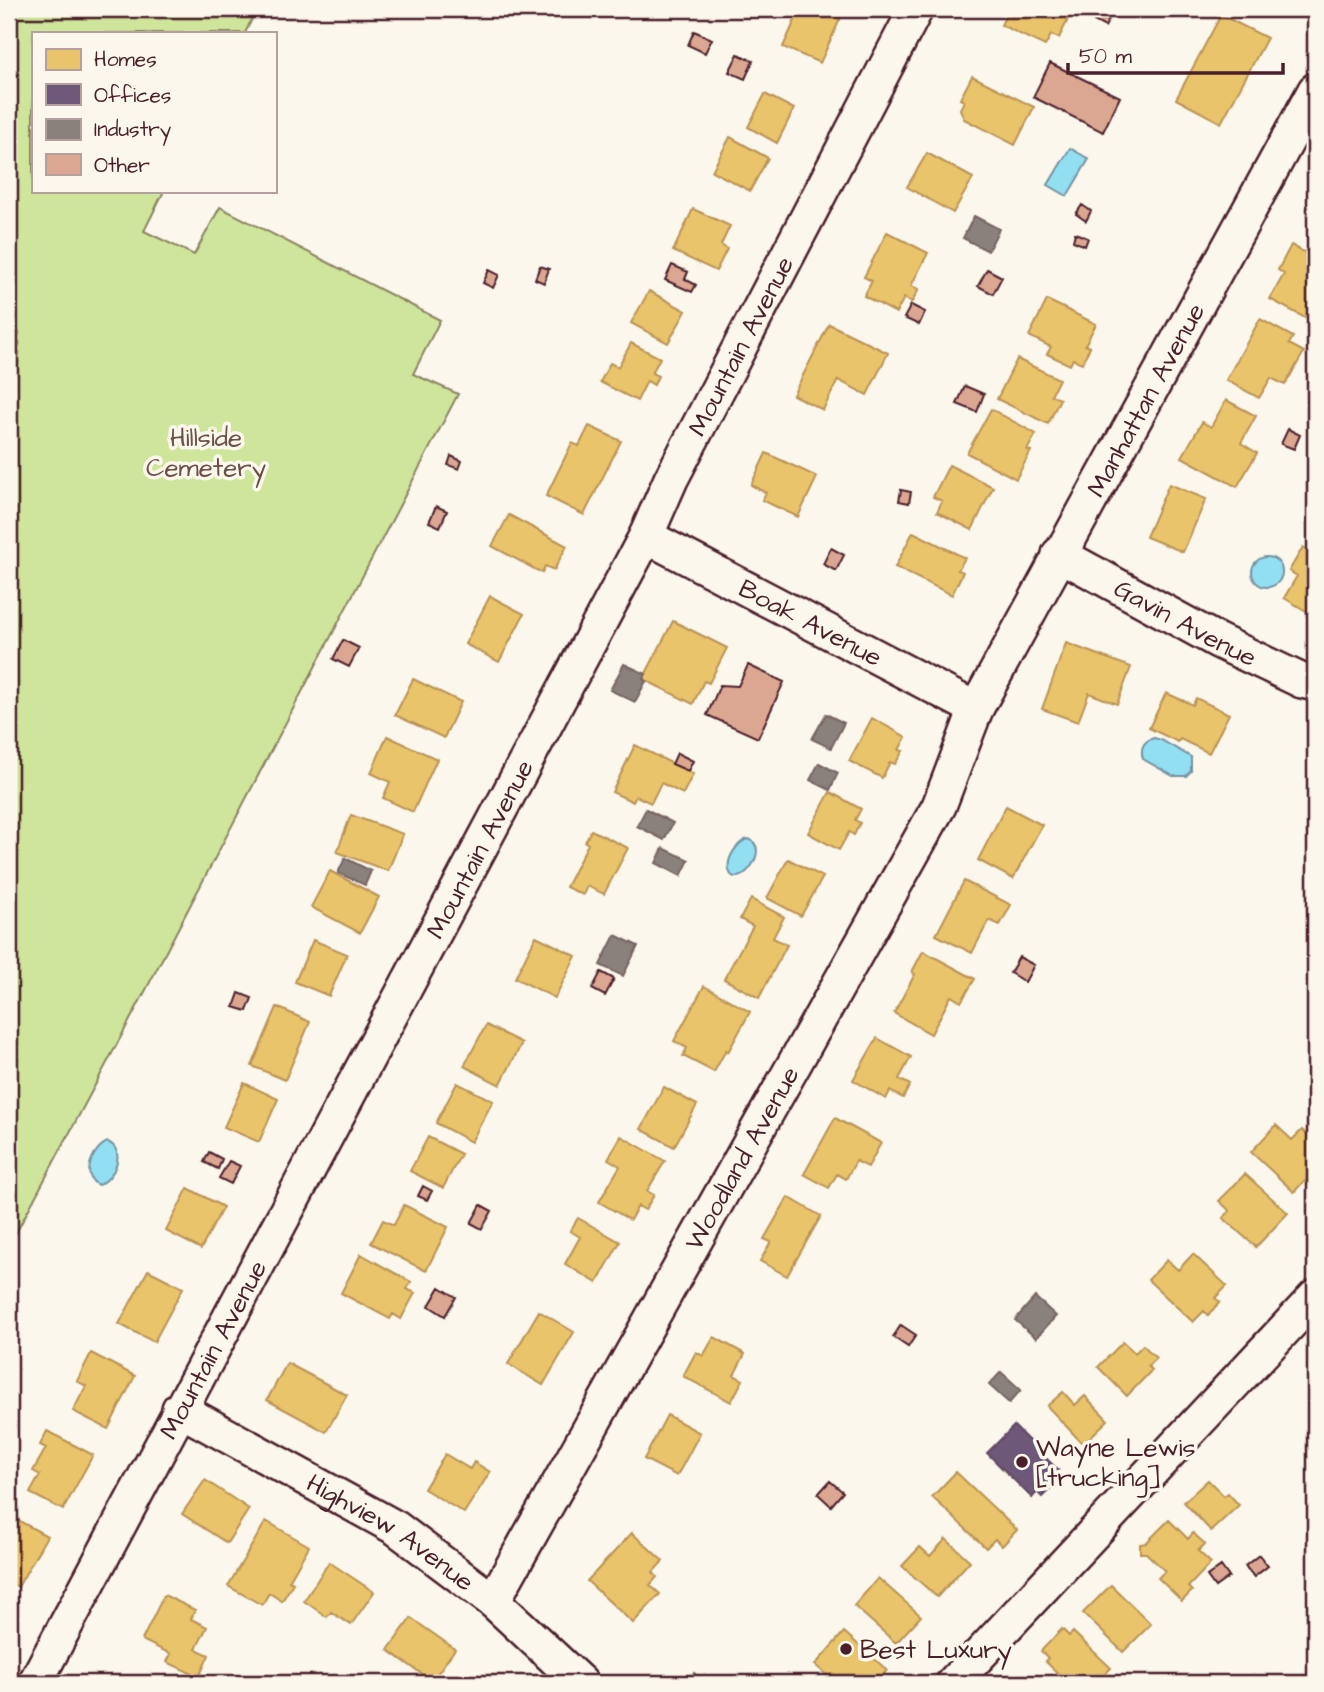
<svg xmlns="http://www.w3.org/2000/svg" width="1324" height="1692" viewBox="0 0 1324 1692" font-family="'Architects Daughter',sans-serif">
  <style>
    .green { fill: #cee59b; stroke: #8c8263; stroke-width: 2 }
    .water { fill: #92dff1; stroke: #7592a2; stroke-width: 2 }
    .homes { fill: #e9c46a; stroke: #b99257; stroke-width: 2 }
    .offices { fill: #6d597a; stroke: #624862; stroke-width: 2 }
    .industry { fill: #8a817c; stroke: #776464; stroke-width: 2 }
    .building { fill: #dca792; stroke: #4a1f2b; stroke-width: 2 }
    .lines { fill: none; stroke-linecap: round; stroke-linejoin: round }
    .street-casing { stroke: #4a1f2b; stroke-width: 38 }
    .path { stroke: #4a1f2b; stroke-width: 4.5; stroke-dasharray: 5 5; stroke-linecap: butt }
    .street { stroke: #fbf7ec; stroke-width: 33 }
    .poi-dot { fill: #4a1f2b; stroke: #fbf7ec; stroke-width: 2.5 }
    .labels { text-anchor: middle; stroke-width: 7; stroke-linejoin: round; paint-order: stroke }
    .street-label { font-size: 26px; fill: #4a1f2b; stroke: #fbf7ec }
    .park-label { font-size: 26px; fill: #6b5047; stroke: #fbf7ec }
    .poi-label { font-size: 26px; fill: #4a1f2b; stroke: #fbf7ec; text-anchor: start }
  </style>
  <rect width="100%" height="100%" fill="#fbf7ec"/>
  <filter id="ink" filterUnits="userSpaceOnUse"><feTurbulence type="fractalNoise" baseFrequency=".0143" numOctaves="2"/><feDisplacementMap in="SourceGraphic" scale="14" xChannelSelector="R" yChannelSelector="G"/><feConvolveMatrix kernelMatrix="1 2 1 2 8 2 1 2 1" color-interpolation-filters="sRGB"/></filter>
  <g filter="url(#ink)">
    <path class="green" d="M9,9H257L245,33H33V191H164L144,231L194,255L220,207L440,320L413,374L458,394L139,1003L9,1246Z"/>
    <path class="water" d="M1070,148L1089,159L1067,196L1048,185Z
      M1252 572a15 15 0 1 1 30 0a15 15 0 1 1-30 0Z
      M1154,738L1161,740L1191,757V771L1186,776H1173L1143,759C1140,748 1143,741 1154,738Z
      M749,839C773,850 735,894 729,870C726,858 739,840 749,839Z
      M108,1142C127,1151 114,1180 98,1185C80,1177 93,1147 108,1142Z"/>
    <path class="homes" d="M800,9H822L841,17L820,63L783,47Z
      M1004,9H1073L1059,38L1051,35L1045,46L1001,25L1008,11Z
      M1221,15L1267,38L1221,123L1176,99Z
      M972,76L1034,107L1015,145L964,119L960,109L964,101L960,99Z
      M765,94L794,109L777,143L748,127Z
      M730,137L768,158L750,191L712,171Z
      M927,153L973,178L953,213L907,187Z
      M693,209L730,226L721,245L727,249L716,271L673,251Z
      M887,232L928,253L911,286L919,289L912,302L904,298L896,313L864,296L872,281L864,277Z
      M1291,245L1315,258V299L1305,318L1270,299L1284,274L1278,270Z
      M649,291L686,311L668,343L631,323Z
      M1047,300L1096,324L1085,345L1090,347L1082,363L1073,359L1070,365L1047,354L1051,347L1029,336Z
      M1260,319L1293,337L1289,344L1304,352L1285,385L1271,378L1259,398L1226,380Z
      M829,324L888,353L867,395L838,380L823,410L793,395Z
      M631,343L660,358L652,373L658,376L654,385L647,381L637,401L600,382L610,363L618,367Z
      M1017,359L1059,379L1051,395L1060,399L1048,424L997,399Z
      M1226,400L1256,416L1241,443L1257,453L1237,487L1182,457L1202,422L1211,427Z
      M991,409L1036,434L1027,450L1031,451L1016,479L967,453Z
      M589,426L621,441L584,515L546,496L572,443L579,446Z
      M766,453L817,477L798,517L762,500L766,493L751,485Z
      M949,465L993,487L972,530L937,512L942,501L933,497Z
      M1169,484L1206,499L1183,552L1146,537Z
      M509,515L567,546L554,570L545,566L542,573L492,546Z
      M913,532L965,558L958,570L963,572L952,595L895,567Z
      M1303,547L1315,554V616L1284,598L1297,576L1289,571Z
      M490,596L524,614L499,662L465,644Z
      M673,621L727,648L709,683L704,681L693,704L643,679Z
      M1066,643L1131,667L1117,704L1089,693L1078,722L1042,709Z
      M413,679L461,702L444,738L395,715Z
      M1166,693L1193,705L1196,698L1229,714L1209,753L1180,739L1178,742L1149,728Z
      M872,718L906,737L899,750L903,751L895,764L890,762L882,778L849,761Z
      M387,736L437,759L413,812L383,798L390,782L371,773Z
      M635,745L693,774L683,794L661,783L651,803L636,796L633,802L612,792Z
      M830,792L861,809L855,820L860,823L854,835L849,832L839,850L808,833Z
      M1006,806L1042,825L1013,879L978,860Z
      M351,815L403,834L388,871L337,852Z
      M591,830L628,848L604,894L587,886L583,895L566,887L588,844L585,842Z
      M788,859L823,877L801,916L767,898Z
      M330,871L379,897L360,933L311,907Z
      M964,881L1011,905L1000,925L989,920L972,953L936,935Z
      M751,899L784,917L773,938L787,945L759,998L724,979L753,926L740,919Z
      M536,936L576,956L555,998L515,978Z
      M313,940L347,954L329,996L295,982Z
      M923,951L975,979L961,1002L951,996L931,1034L894,1013L915,974L912,972Z
      M704,986L750,1012L728,1052L726,1050L714,1072L683,1056L687,1048L674,1041Z
      M277,1007L310,1022L285,1080L252,1066Z
      M486,1025L522,1043L500,1085L464,1066Z
      M877,1038L911,1057L899,1079L910,1085L903,1098L890,1091L886,1099L853,1080Z
      M244,1083L278,1099L259,1142L224,1127Z
      M457,1083L493,1101L471,1142L436,1123Z
      M664,1087L697,1105L674,1147L641,1129Z
      M835,1118L881,1143L868,1167L856,1161L846,1179L837,1174L829,1188L804,1174Z
      M1276,1125L1292,1140L1302,1130L1315,1142V1187L1313,1189L1304,1181L1294,1192L1251,1152Z
      M621,1136L665,1161L647,1191L654,1195L645,1210L638,1206L630,1220L599,1202L620,1166L608,1159Z
      M428,1137L461,1154L443,1188L410,1171Z
      M1245,1174L1288,1213L1256,1247L1223,1218L1230,1211L1219,1201Z
      M188,1188L223,1207L201,1249L166,1231Z
      M788,1197L821,1216L787,1276L760,1261L771,1242L764,1239Z
      M404,1205L448,1227L426,1271L371,1243L383,1220L394,1225Z
      M578,1218L620,1242L597,1283L565,1264L580,1237L570,1231Z
      M361,1254L411,1282L407,1289L415,1293L401,1319L393,1314L390,1319L341,1293Z
      M1193,1254L1227,1286L1215,1298L1220,1302L1208,1315L1204,1311L1193,1322L1148,1280L1167,1260L1178,1270Z
      M148,1270L183,1288L154,1342L119,1324Z
      M539,1311L574,1332L543,1385L508,1364Z
      M714,1337L745,1354L734,1375L743,1380L731,1402L683,1376L696,1352L703,1356Z
      M1123,1342L1135,1353L1143,1345L1156,1358L1148,1366L1152,1370L1127,1396L1098,1367Z
      M91,1353L135,1376L108,1429L73,1411L86,1386L77,1381Z
      M287,1363L347,1395L326,1432L267,1400Z
      M1063,1392L1075,1405L1085,1396L1108,1420L1083,1444L1047,1406Z
      M667,1415L700,1433L677,1476L644,1459Z
      M47,1431L93,1455L63,1510L30,1493L40,1475L33,1471L46,1448L40,1445Z
      M445,1454L470,1469L474,1462L490,1472L464,1513L424,1489Z
      M956,1472L1017,1530L1002,1546L995,1539L986,1548L932,1497Z
      M205,1480L249,1509L227,1543L182,1514Z
      M1208,1480L1224,1496L1228,1493L1239,1505L1211,1531L1184,1502Z
      M12,1517L47,1536L18,1587L9,1582V1523Z
      M1169,1520L1188,1539L1193,1533L1205,1544L1198,1551L1211,1563L1188,1587L1192,1591L1182,1601L1158,1578L1165,1571L1146,1553H1140V1544L1146,1543Z
      M266,1521L309,1546L289,1581L293,1583L282,1601L269,1593L262,1605L228,1586Z
      M632,1533L663,1561L653,1572L657,1577L650,1585L660,1594L633,1623L587,1581Z
      M946,1539L970,1561L937,1597L902,1566L920,1547L930,1556Z
      M329,1562L374,1592L351,1625L331,1612L327,1617L304,1601Z
      M878,1578L921,1616L896,1643L854,1606Z
      M1111,1585L1151,1624L1123,1652L1083,1613Z
      M164,1595L195,1610L191,1619L207,1627L196,1649L209,1655L199,1677L167,1662L171,1654L142,1640Z
      M411,1618L455,1649L432,1681L388,1650Z
      M1062,1629L1069,1636L1073,1632L1111,1668L1102,1677L1106,1681L1104,1683H1068L1045,1661L1048,1658L1041,1651Z
      M844,1632L887,1670L876,1683H836L815,1665Z"/>
    <path class="offices" d="M1014,1426L1058,1470L1050,1479L1055,1484L1042,1497L1037,1492L1032,1498L987,1453Z"/>
    <path class="industry" d="M974,216L999,229L988,251L963,238Z
      M624,664L646,674L643,679L646,681L635,702L610,690Z
      M826,714L844,723L831,748L812,739Z
      M819,763L838,773L830,790L810,780Z
      M646,809L673,823L664,840L637,826Z
      M663,848L689,860L681,876L656,863Z
      M345,858L371,871L365,885L338,873Z
      M615,935L638,946L623,976L600,965Z
      M1035,1297L1056,1316L1036,1338L1015,1320Z
      M1001,1372L1021,1390L1009,1403L989,1385Z
      M694,1673L704,1683H684Z"/>
    <path class="building" d="M1099,11L1110,17L1105,27L1094,21Z
      M694,31L712,39L705,53L688,45Z
      M738,54L753,61L745,79L729,72Z
      M1050,63L1120,97L1103,132L1033,97Z
      M1082,205L1091,211L1086,221L1076,214Z
      M1075,233L1088,238L1085,246L1073,241Z
      M672,265L688,272L685,279L696,285L692,292L665,280Z
      M540,266L549,269L544,283L535,279Z
      M987,269L1002,277L993,294L978,286Z
      M489,270L499,275L493,288L483,283Z
      M911,305L925,312L919,325L904,318Z
      M965,386L984,394L977,412L957,404Z
      M1288,429L1300,435L1294,449L1281,444Z
      M451,456L462,461L459,469L448,465Z
      M901,490L911,492L909,503L899,501Z
      M436,506L447,511L440,527L429,522Z
      M831,548L844,555L836,571L823,564Z
      M343,640L359,648L349,667L333,659Z
      M748,665L784,682L758,738L707,715L720,685L738,686Z
      M677,753L693,761L688,771L672,764Z
      M1019,957L1034,965L1025,982L1010,973Z
      M601,972L614,979L605,996L592,989Z
      M239,993L252,998L247,1011L234,1007Z
      M209,1152L222,1159L218,1169L204,1162Z
      M229,1161L240,1166L231,1184L219,1178Z
      M423,1186L432,1191L427,1200L418,1196Z
      M481,1205L492,1211L482,1229L471,1223Z
      M440,1287L456,1297L445,1316L429,1306Z
      M901,1325L916,1335L908,1347L893,1337Z
      M830,1481L843,1492L831,1506L818,1494Z
      M1259,1555L1268,1566L1254,1577L1245,1566Z
      M1221,1566L1229,1577L1215,1587L1207,1576Z"/>
    <g class="lines">
      <g class="street-casing">
        <g id="street">
          <path id="s1" d="M646,536L976,709"/>
          <path id="s2" d="M1059,554L1218,641L1302,681L1315,684"/>
          <path id="s3" d="M179,1409L396,1528L493,1601L581,1683"/>
          <path id="s4" d="M493,1601L939,806L976,709L1315,90"/>
          <path id="s5" d="M35,1683L646,536L671,479L916,9"/>
          <path d="M953,1683L1315,1297"/>
        </g>
      </g>
      <path class="path" d="M9,302C22,331 19,362 9,392"/>
      <use href="#street" class="street"/>
    </g>
  </g>
  <g class="poi-dot">
    <circle cx="1022" cy="1462" r="7"/>
    <circle cx="846" cy="1649" r="7"/>
  </g>
  <g class="labels">
    <g class="street-label">
      <text dy="9" stroke="none"><textPath href="#s5" startOffset="1512">Mountain Avenue</textPath></text>
      <text dy="9" stroke="none"><textPath href="#s4" startOffset="1368">Manhattan Avenue</textPath></text>
      <text dy="9" stroke="none"><textPath href="#s1" startOffset="186">Boak Avenue</textPath></text>
      <text dy="9" stroke="none"><textPath href="#s2" startOffset="144">Gavin Avenue</textPath></text>
      <text dy="9" stroke="none"><textPath href="#s5" startOffset="945">Mountain Avenue</textPath></text>
      <text dy="9" stroke="none"><textPath href="#s4" startOffset="508">Woodland Avenue</textPath></text>
      <text dy="9" stroke="none"><textPath href="#s5" startOffset="378">Mountain Avenue</textPath></text>
      <text dy="9" stroke="none"><textPath href="#s3" startOffset="245">Highview Avenue</textPath></text>
    </g>
    <g class="park-label">
      <text x="206" y="446">Hillside<tspan x="206" dy="30">Cemetery</tspan></text>
    </g>
    <g class="poi-label">
      <text x="1036" y="1456">Wayne Lewis<tspan x="1036" dy="30">[trucking]</tspan></text>
      <text x="860" y="1658">Best Luxury</text>
    </g>
  </g>
  <rect width="1324" height="1692" fill="none" stroke="#fbf7ec" stroke-width="35"/>
  <rect x="18" y="18" width="1289" height="1657" fill="none" stroke="#4a1f2b" stroke-width="2.5" filter="url(#ink)"/>
  <rect x="32" y="32" width="245" height="161" fill="#fbf7ec" stroke="#b4a19f" stroke-width="2"/>
  <rect x="46" y="49" width="35" height="21" fill="#e9c46a" stroke="#b4a19f" stroke-width="2"/>
  <text x="94" y="66" font-size="21" fill="#4a1f2b">Homes</text>
  <rect x="46" y="84" width="35" height="21" fill="#6d597a" stroke="#b4a19f" stroke-width="2"/>
  <text x="94" y="102" font-size="21" fill="#4a1f2b">Offices</text>
  <rect x="46" y="119" width="35" height="21" fill="#8a817c" stroke="#b4a19f" stroke-width="2"/>
  <text x="94" y="136" font-size="21" fill="#4a1f2b">Industry</text>
  <rect x="46" y="154" width="35" height="21" fill="#dca792" stroke="#b4a19f" stroke-width="2"/>
  <text x="94" y="172" font-size="21" fill="#4a1f2b">Other</text>
  <path d="M1068 63v10h215v-10" fill="none" stroke="#4a1f2b" stroke-width="3.5"/>
  <text x="1079" y="63" font-size="21" fill="#4a1f2b" stroke="#fbf7ec" stroke-width="5" paint-order="stroke">50 m</text>
</svg>
